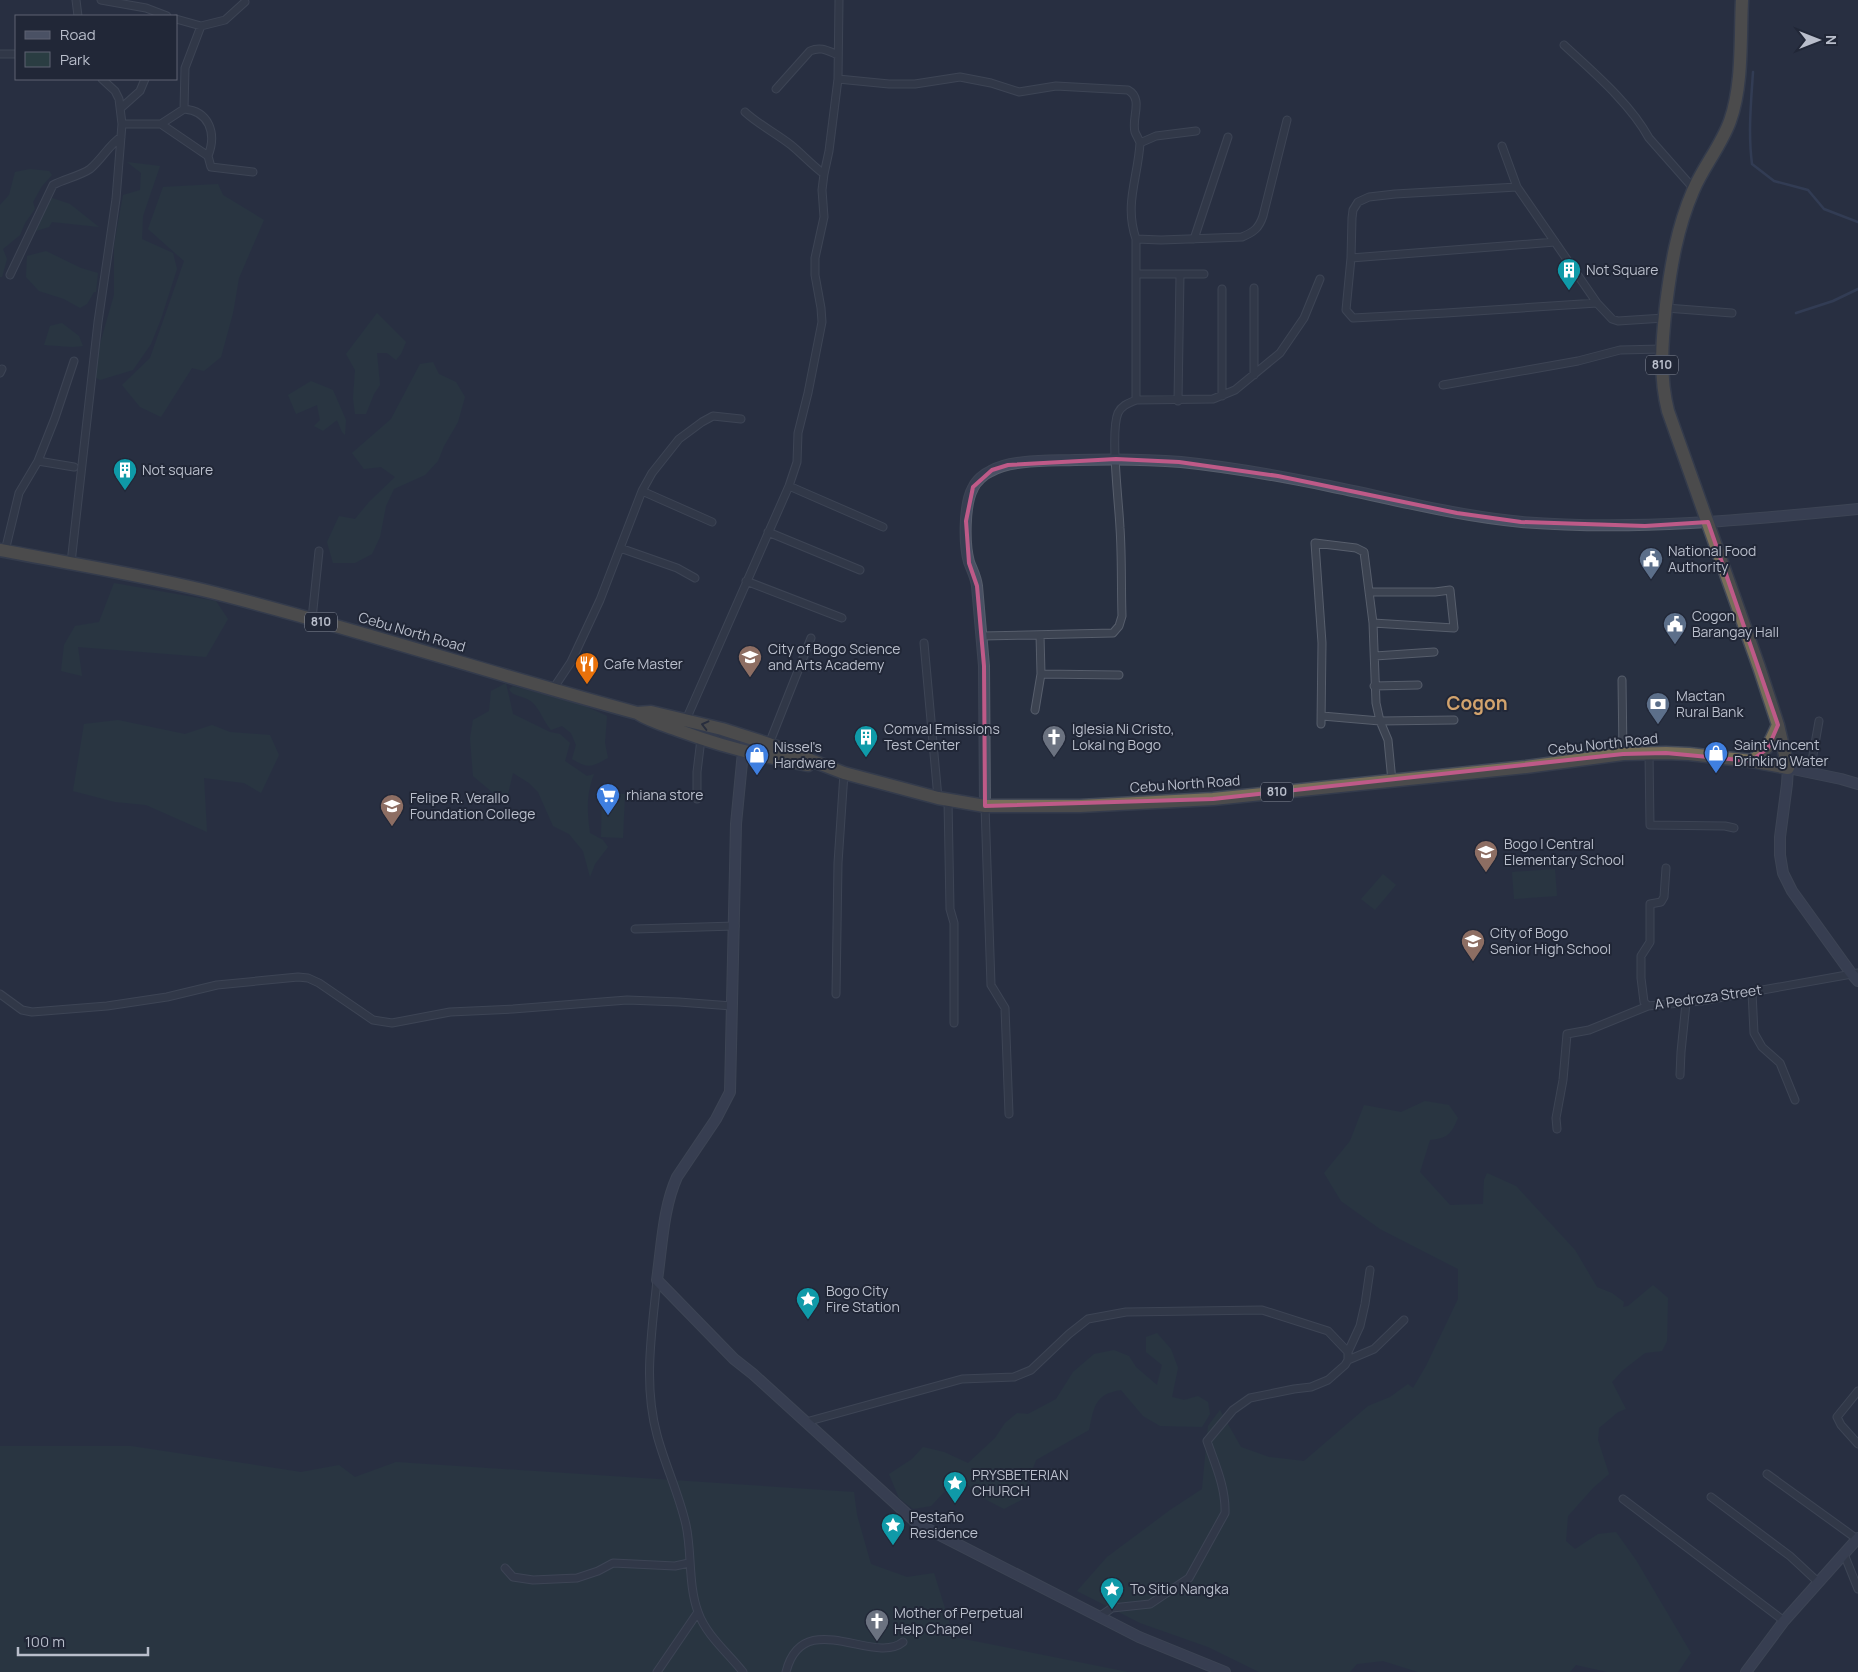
<svg xmlns="http://www.w3.org/2000/svg" width="1858" height="1672" viewBox="0 0 1858 1672" font-family="Manrope,sans-serif">
  <style>
    .green { fill: #2a3d42 }
    .lines { fill: none; stroke-linecap: round; stroke-linejoin: round }
    .stream { stroke: #3f4c6a; stroke-width: 2.5 }
    .street-casing { stroke: #575e6c; stroke-width: 9 }
    .secondary-casing { stroke: #575e6c; stroke-width: 12 }
    .highway-casing { stroke: #444b59; stroke-width: 15 }
    .street { stroke: #3c4351; stroke-width: 7 }
    .secondary { stroke: #4a5164; stroke-width: 10 }
    .highway { stroke: #776e59; stroke-width: 12 }
    .oneway { stroke: #2a2e3a }
    .marked { fill: none; stroke: #be5a88; stroke-width: 4; stroke-linejoin: round }
    .labels { text-anchor: middle; stroke-width: 4; stroke-linejoin: round; paint-order: stroke }
    .shield { fill: #212737; stroke: #8b919f; stroke-width: 1 }
    .shield-label { font-size: 12px; font-weight: bold; fill: #b9becb }
    .poi-label { font-size: 14px; fill: #b9becb; stroke: #212737; text-anchor: start }
    .street-label { font-size: 14px; fill: #b9becb; stroke: #212737 }
    .district-label { font-size: 19px; font-weight: bold; fill: #d2a36d; stroke: #212737 }
  </style>
  <rect width="100%" height="100%" fill="#283041"/>
  <path class="green" d="M127,162L160,166L143,216L142,239L173,253L177,269L161,319L151,344L133,370L100,380L93,376L94,365L114,295V245L123,195L140,190L141,173Z
    M30,169L49,171L52,175L42,186L33,202L35,209L25,223L20,235L3,249L7,259L2,277H0V205L9,195L15,172Z
    M218,184L223,195L264,220L239,278L233,313L221,357L204,371L192,368L161,417L140,407L122,385L150,358L184,261L148,229L163,187Z
    M49,197L70,204L99,227L52,222L49,227L36,231L39,212Z
    M46,251L81,268L98,273L96,292H94L87,304L80,308L64,299L39,291L26,277L27,256Z
    M377,313L406,342L401,354L396,360L387,353H377L380,385L374,394L366,414H355L353,398L355,370L346,354Z
    M62,323L79,336L83,346L72,347L44,345L50,326Z
    M433,362L439,374L456,382L465,397L458,422L444,446L438,461L425,475L394,489L386,506L380,537L372,554L355,563H333L327,542L339,516L355,519L369,502L395,477L381,467L364,469L352,453L391,419L420,364Z
    M311,381L333,390L346,420L345,435L342,432L337,420L323,431L314,426L320,420L317,405L296,414L288,395Z
    M114,583L216,601L228,619L206,657L78,647L82,676L61,671L64,645L75,626L99,622Z
    M506,683L513,714L550,732L560,734L570,743L565,761L587,776L594,774C586,794 587,812 590,833L603,840L608,847L595,864L590,877L583,851L569,834L553,826L538,792L529,783L513,773L508,794L498,797L473,776L470,738L473,720L489,711L491,691Z
    M513,686L583,705L607,716L605,743L608,758C591,767 589,769 572,759L576,745L571,733L562,726L551,730C544,722 540,709 532,702C524,695 512,697 509,689Z
    M118,720L185,734L212,725L230,732L270,735L279,755L261,793L244,783L204,778L207,832L146,805L115,802L73,791L84,724Z
    M602,793L625,794L623,838L601,837Z
    M1555,869L1557,896L1514,899L1512,872Z
    M1383,874L1396,885L1375,910L1361,899Z
    M1425,1101L1449,1105L1458,1118C1451,1134 1448,1138 1430,1140L1420,1172L1450,1205L1483,1204L1484,1180L1487,1173L1516,1186L1575,1250L1597,1287L1612,1293L1624,1302L1623,1307L1628,1306L1653,1285L1668,1298L1667,1341L1662,1351L1645,1353L1623,1370L1612,1382L1626,1409L1618,1412L1599,1428L1598,1440L1609,1474L1593,1488L1568,1516L1566,1541L1575,1549L1598,1534L1616,1532L1636,1560L1691,1653L1678,1672H1607L1576,1665L1570,1672H1418L1383,1661L1357,1664L1350,1672H1259L1208,1647L1140,1623L1077,1591L1107,1557L1170,1510L1202,1489L1208,1426L1220,1410L1241,1447L1269,1457L1304,1461L1368,1406L1390,1397L1408,1384L1413,1388L1426,1366L1458,1299V1269L1380,1229L1341,1201L1324,1173L1350,1141L1364,1105L1401,1112Z
    M1157,1333L1171,1349L1178,1368L1172,1397L1184,1400L1198,1396L1208,1402L1210,1414L1202,1427L1160,1426L1143,1416L1121,1390C1095,1394 1094,1406 1089,1430L1036,1460L1021,1500L1004,1509L979,1496L962,1479L948,1488L931,1506L913,1509L899,1498L889,1474L912,1459L923,1447L944,1452L968,1463L995,1438L1005,1423L1017,1413L1028,1414L1056,1399L1073,1372L1094,1354L1114,1350L1129,1356L1136,1367L1157,1385L1162,1365L1146,1352V1337Z
    M0,1446H131L301,1472L339,1465L355,1477L396,1462L854,1492L857,1515L871,1564L907,1577L934,1573L954,1637L1128,1672H0Z"/>
  <g class="lines">
    <path class="stream" d="M1753,72C1751,103 1748,133 1752,164L1774,181L1808,190L1824,209L1858,222
      M1796,313L1833,301L1858,289"/>
    <g class="street-casing">
      <path id="street" d="M76,0L78,16
        M101,0L146,8L167,16
        M176,19L201,26L225,20L245,2
        M1564,45C1593,72 1630,103 1649,138L1694,189
        M0,54H16
        M838,79L889,84H915L960,77L991,83L1019,92L1056,86L1128,90C1144,99 1131,118 1135,132C1136,135 1139,139 1140,143
        M776,89L810,51C821,46 828,51 838,55
        M121,108L140,91L145,79
        M184,109L185,68L201,26
        M745,112C759,125 776,133 791,145C802,154 812,165 824,174
        M122,124H161L208,156L211,167L253,172
        M161,124L184,109C209,111 217,133 208,156
        M1502,146L1517,187L1597,303L1612,319L1618,321L1664,318
        M1517,187L1395,194L1369,197L1358,202L1353,210L1352,218L1351,258L1346,310L1353,318L1446,313L1597,303
        M1136,239L1161,240L1242,237C1254,232 1259,228 1263,216L1287,120
        M1194,239L1228,137
        M1351,258L1555,242
        M1136,274H1204
        M10,275L53,185C64,179 80,176 90,169C102,159 109,145 121,137
        M1254,288V375
        M1222,289V396
        M1666,308L1732,313
        M0,373L2,369
        M1443,385L1578,361L1620,350L1662,349
        M1136,400V239C1124,204 1138,178 1140,143L1156,136L1196,131
        M1178,401L1180,274
        M38,461L74,467
        M789,486L883,527
        M642,491L712,522
        M768,532L860,570
        M620,548L677,568L695,578
        M5,551L19,493L38,461L55,418L74,361
        M71,563L98,322L116,199L122,124L119,99L115,91L102,79
        M746,581L842,618
        M1369,592H1435L1450,590L1454,628L1373,623
        M312,619L319,551
        M982,636L1113,633L1119,626L1122,616C1121,587 1122,557 1120,528C1119,504 1110,432 1118,413C1122,405 1129,403 1136,400L1213,399L1235,390L1280,353L1304,318L1320,279
        M924,643L938,798
        M1375,656L1434,652
        M1041,674L1119,675
        M1622,680L1623,754
        M1374,686L1418,685
        M553,689L571,662L600,600L642,491L652,473L679,439L702,422L713,416L741,419
        M1035,710L1041,674L1040,635
        M1322,716L1380,721L1454,720
        M685,722L789,486L797,462L798,433L808,393L822,322L821,308L815,275V258L824,217L822,190L824,174L829,151L838,79L839,0
        M1321,724L1322,643L1315,543L1356,548L1364,552L1373,623L1376,703L1380,721L1388,740L1392,781
        M769,744L811,638
        M1649,753L1650,825L1725,826L1734,828
        M1810,772L1819,721
        M697,799V772L701,739
        M948,800L950,909L954,923V1023
        M985,806L991,985L1005,1008L1009,1114
        M635,929L735,926
        M1752,992L1754,1033L1762,1047L1780,1063L1795,1100
        M0,994L22,1010L32,1012L107,1006L167,997L217,985L298,977L308,978L319,983L373,1020L392,1023L450,1012L513,1009L627,1000L679,1002L732,1006
        M836,994L838,863L844,773
        M1648,1006L1644,1002L1641,978V956L1650,942V904L1661,902L1664,897L1666,868
        M1680,1075L1681,1052L1686,1003
        M1557,1129L1556,1118L1563,1080L1567,1034L1589,1030L1648,1006L1701,1001L1858,973
        M657,1280C652,1331 643,1384 657,1435C665,1465 679,1494 686,1525C692,1552 688,1585 698,1612C706,1635 728,1653 743,1672
        M1348,1352L1360,1326L1365,1304L1370,1270
        M1348,1360L1374,1349L1404,1320
        M1858,1391L1837,1417L1841,1425L1858,1444
        M806,1422L962,1379L1014,1377L1031,1370L1069,1334L1088,1319L1126,1312L1262,1310L1328,1331L1348,1352V1360L1345,1365L1328,1380L1311,1387L1294,1389L1250,1398L1233,1410L1207,1441C1215,1464 1226,1488 1225,1513L1189,1578L1150,1604L1112,1608L1099,1617
        M1767,1474L1857,1539
        M1711,1497L1790,1556L1818,1582
        M1623,1499L1784,1621
        M1844,1554L1858,1589
        M505,1568L513,1577L533,1580L577,1578L598,1571L613,1563L675,1566L689,1563
        M657,1672L698,1612
        M786,1672C803,1605 874,1666 903,1642"/>
    </g>
    <g class="secondary-casing">
      <path id="secondary" d="M747,736L743,752L736,824L730,1092L716,1119L677,1177C663,1208 662,1246 657,1280L734,1359L753,1374L918,1524L1139,1637L1225,1672
        M1858,784L1841,779L1788,768L1787,784L1780,837V855L1783,873L1792,891L1851,973L1858,981
        M985,806L984,666L977,586C976,577 972,570 969,562C964,544 964,504 973,488C976,481 984,474 991,471C1011,459 1052,461 1075,460C1110,459 1146,459 1181,462C1230,467 1280,476 1329,486C1393,499 1457,516 1522,522C1634,531 1746,520 1858,509
        M1746,1672L1784,1621L1858,1538"/>
    </g>
    <g class="highway-casing">
      <path id="highway" d="M0,550C72,564 144,575 215,593C357,629 496,675 637,713L651,712L722,729L769,744L844,773L938,798L985,806H1080L1213,799L1526,767L1623,754L1666,753L1689,754L1751,761L1788,768L1778,725L1759,667L1668,411C1659,376 1662,341 1666,305C1671,265 1677,228 1693,191C1703,167 1721,146 1730,121C1743,85 1740,38 1742,0
        M637,713C651,722 667,726 683,732C723,747 765,757 808,765
        M1751,761C1768,751 1770,742 1778,725"/>
    </g>
    <use href="#street" class="street"/>
    <use href="#secondary" class="secondary"/>
    <use href="#highway" class="highway"/>
  </g>
  <defs><path id="oneway-chevron" d="M-2-3.5L2.5 0L-2 3.5" fill="none" stroke-width="1.6" stroke-linecap="round" stroke-linejoin="round" transform="scale(1.25)"/></defs>
  <use class="oneway" href="#oneway-chevron" transform="translate(705 725) rotate(-166)"/>
  <path d="M0 0H1858V1672H0ZM1116,459L1179,462L1278,476L1457,513L1521,522L1645,526L1708,522L1778,725L1768,748L1751,761L1666,753L1623,754L1213,799L985,806L984,666L977,586L969,563L966,521L973,487L992,470L1008,465Z" fill="#283041" fill-opacity=".55" fill-rule="evenodd"/>
  <path class="marked" d="M1116,459L1179,462L1278,476L1457,513L1521,522L1645,526L1708,522L1778,725L1768,748L1751,761L1666,753L1623,754L1213,799L985,806L984,666L977,586L969,563L966,521L973,487L992,470L1008,465Z"/>
  <defs>
    <g id="building-pin" transform="scale(1.25)"><path d="M0 17L-7.5 6A9.5 9.5 0 1 1 7.5 6Z" fill="#0f9aa8" stroke="#212737"/><path d="M-4-6H4V6H1V3H-1V6H-4ZM-2.5-4.3h1.7v1.8h-1.7ZM.8-4.3h1.7v1.8H.8ZM-2.5-1h1.7V.8h-1.7ZM.8-1h1.7V.8H.8Z" fill="#fff"/></g>
    <g id="civic-pin" transform="scale(1.25)"><path d="M0 17L-7.5 6A9.5 9.5 0 1 1 7.5 6Z" fill="#5c6f8a" stroke="#212737"/><path d="M-.6-6.5H3V-4.5H.6V-3L4-1V1h2V6H-6V1h2V-1L-.6-3ZM-1.2 2.5V6h2.4V2.5Z" fill="#fff"/></g>
    <g id="school-pin" transform="scale(1.25)"><path d="M0 17L-7.5 6A9.5 9.5 0 1 1 7.5 6Z" fill="#8d6e63" stroke="#212737"/><path d="M0-5L7-2L0 1L-7-2ZM-4 1L0 2.5L4 1V4Q0 6-4 4Z" fill="#fff"/></g>
    <g id="restaurant-pin" transform="scale(1.25)"><path d="M0 17L-7.5 6A9.5 9.5 0 1 1 7.5 6Z" fill="#e8710a" stroke="#212737"/><path d="M-5-6h1v4h1v-4h1v4h1v-4h1v5L-1.5 .5V6h-2V.5L-5-1ZM5-6V6H3V1.5H1.5Q1.5-4 5-6Z" fill="#fff"/></g>
    <g id="bank-pin" transform="scale(1.25)"><path d="M0 17L-7.5 6A9.5 9.5 0 1 1 7.5 6Z" fill="#5c6f8a" stroke="#212737"/><path d="M-6-4H6V4H-6ZM0-2.3a2.3 2.3 0 1 0 0 4.6a2.3 2.3 0 1 0 0-4.6Z" fill="#fff"/></g>
    <g id="church-pin" transform="scale(1.25)"><path d="M0 17L-7.5 6A9.5 9.5 0 1 1 7.5 6Z" fill="#6b7280" stroke="#212737"/><path d="M-1.2-6h2.4v3.5h3.3v2.4h-3.3V6h-2.4V-.1h-3.3v-2.4h3.3Z" fill="#fff"/></g>
    <g id="shop-pin" transform="scale(1.25)"><path d="M0 17L-7.5 6A9.5 9.5 0 1 1 7.5 6Z" fill="#3f7fe0" stroke="#212737"/><path d="M-5-2.5h2.3a2.7 3.5 0 0 1 5.4 0H5L5.5 6h-11ZM-1.5-2.5h3a1.5 2.3 0 0 0-3 0Z" fill="#fff"/></g>
    <g id="supermarket-pin" transform="scale(1.25)"><path d="M0 17L-7.5 6A9.5 9.5 0 1 1 7.5 6Z" fill="#3f7fe0" stroke="#212737"/><path d="M-6-5.5h2.5l.6 2H6L4.5 2H-2.5L-4.4-4H-6ZM-1.5 3.2a1.3 1.3 0 1 0 .1 0ZM3 3.2a1.3 1.3 0 1 0 .1 0Z" fill="#fff"/></g>
    <g id="university-pin" transform="scale(1.25)"><path d="M0 17L-7.5 6A9.5 9.5 0 1 1 7.5 6Z" fill="#8d6e63" stroke="#212737"/><path d="M0-5L7-2L0 1L-7-2ZM-4 1L0 2.5L4 1V4Q0 6-4 4Z" fill="#fff"/></g>
    <g id="sight-pin" transform="scale(1.25)"><path d="M0 17L-7.5 6A9.5 9.5 0 1 1 7.5 6Z" fill="#0f9aa8" stroke="#212737"/><path d="M0-6L1.8-2.2L6-1.7L2.9 1.2L3.7 5.4L0 3.3L-3.7 5.4L-2.9 1.2L-6-1.7L-1.8-2.2Z" fill="#fff"/></g>
  </defs>
  <g fill-rule="evenodd">
    <use href="#building-pin" x="1569" y="270"/>
    <use href="#building-pin" x="125" y="470"/>
    <use href="#civic-pin" x="1651" y="559"/>
    <use href="#civic-pin" x="1675" y="624"/>
    <use href="#school-pin" x="750" y="657"/>
    <use href="#restaurant-pin" x="587" y="664"/>
    <use href="#bank-pin" x="1658" y="704"/>
    <use href="#building-pin" x="866" y="737"/>
    <use href="#church-pin" x="1054" y="737"/>
    <use href="#shop-pin" x="1716" y="753"/>
    <use href="#shop-pin" x="757" y="755"/>
    <use href="#supermarket-pin" x="608" y="795"/>
    <use href="#university-pin" x="392" y="806"/>
    <use href="#school-pin" x="1486" y="852"/>
    <use href="#school-pin" x="1473" y="941"/>
    <use href="#sight-pin" x="808" y="1299"/>
    <use href="#sight-pin" x="955" y="1483"/>
    <use href="#sight-pin" x="893" y="1525"/>
    <use href="#sight-pin" x="1112" y="1589"/>
    <use href="#church-pin" x="877" y="1621"/>
  </g>
  <g class="labels">
    <g class="shield">
      <rect x="1646" y="355.5" width="32" height="19" rx="4"/>
      <rect x="305" y="612.5" width="32" height="19" rx="4"/>
      <rect x="1261" y="782.5" width="32" height="19" rx="4"/>
    </g>
    <g class="shield-label">
      <text x="1662" y="369">810</text>
      <text x="321" y="626">810</text>
      <text x="1277" y="796">810</text>
    </g>
    <g class="poi-label">
      <text x="1586" y="275">Not Square</text>
      <text x="142" y="475">Not square</text>
      <text x="1668" y="556">National Food<tspan x="1668" dy="16">Authority</tspan></text>
      <text x="1692" y="621">Cogon<tspan x="1692" dy="16">Barangay Hall</tspan></text>
      <text x="768" y="654">City of Bogo Science<tspan x="768" dy="16">and Arts Academy</tspan></text>
      <text x="604" y="669">Cafe Master</text>
      <text x="1676" y="701">Mactan<tspan x="1676" dy="16">Rural Bank</tspan></text>
      <text x="884" y="734">Comval Emissions<tspan x="884" dy="16">Test Center</tspan></text>
      <text x="1072" y="734">Iglesia Ni Cristo,<tspan x="1072" dy="16">Lokal ng Bogo</tspan></text>
      <text x="1734" y="750">Saint Vincent<tspan x="1734" dy="16">Drinking Water</tspan></text>
      <text x="774" y="752">Nissel's<tspan x="774" dy="16">Hardware</tspan></text>
      <text x="626" y="800">rhiana store</text>
      <text x="410" y="803">Felipe R. Verallo<tspan x="410" dy="16">Foundation College</tspan></text>
      <text x="1504" y="849">Bogo I Central<tspan x="1504" dy="16">Elementary School</tspan></text>
      <text x="1490" y="938">City of Bogo<tspan x="1490" dy="16">Senior High School</tspan></text>
      <text x="826" y="1296">Bogo City<tspan x="826" dy="16">Fire Station</tspan></text>
      <text x="972" y="1480">PRYSBETERIAN<tspan x="972" dy="16">CHURCH</tspan></text>
      <text x="910" y="1522">Pestaño<tspan x="910" dy="16">Residence</tspan></text>
      <text x="1130" y="1594">To Sitio Nangka</text>
      <text x="894" y="1618">Mother of Perpetual<tspan x="894" dy="16">Help Chapel</tspan></text>
    </g>
    <g class="street-label">
      <text transform="translate(412 632) rotate(16)" y="5">Cebu North Road</text>
      <text transform="translate(1603 744) rotate(-6)" y="5">Cebu North Road</text>
      <text transform="translate(1185 784) rotate(-4)" y="5">Cebu North Road</text>
      <text transform="translate(1708 997) rotate(-8)" y="5">A Pedroza Street</text>
    </g>
    <g class="district-label">
      <text x="1477" y="710">Cogon</text>
    </g>
  </g>
  <rect x="15" y="15" width="162" height="65" fill="#212737" stroke="#5e6372"/>
  <rect x="25" y="31" width="25" height="8" fill="#4a5164" stroke="#5e6372"/>
  <text x="60" y="40" font-size="15" fill="#b9becb">Road</text>
  <rect x="25" y="52" width="25" height="15" fill="#2a3d42" stroke="#5e6372"/>
  <text x="60" y="65" font-size="15" fill="#b9becb">Park</text>
  <g transform="translate(1818 40) rotate(90)" stroke="#212737" stroke-width="4" paint-order="stroke">
  <path d="M0-4L9 19L0 12L-9 19Z" fill="#b9becb"/>
  <text y="-8" font-size="14" font-weight="bold" text-anchor="middle" fill="#b9becb">N</text>
  </g>
  <path d="M18 1647v8h130v-8" fill="none" stroke="#b9becb" stroke-width="2.5"/>
  <text x="25" y="1647" font-size="15" fill="#b9becb" stroke="#212737" stroke-width="4" paint-order="stroke">100 m</text>
</svg>
